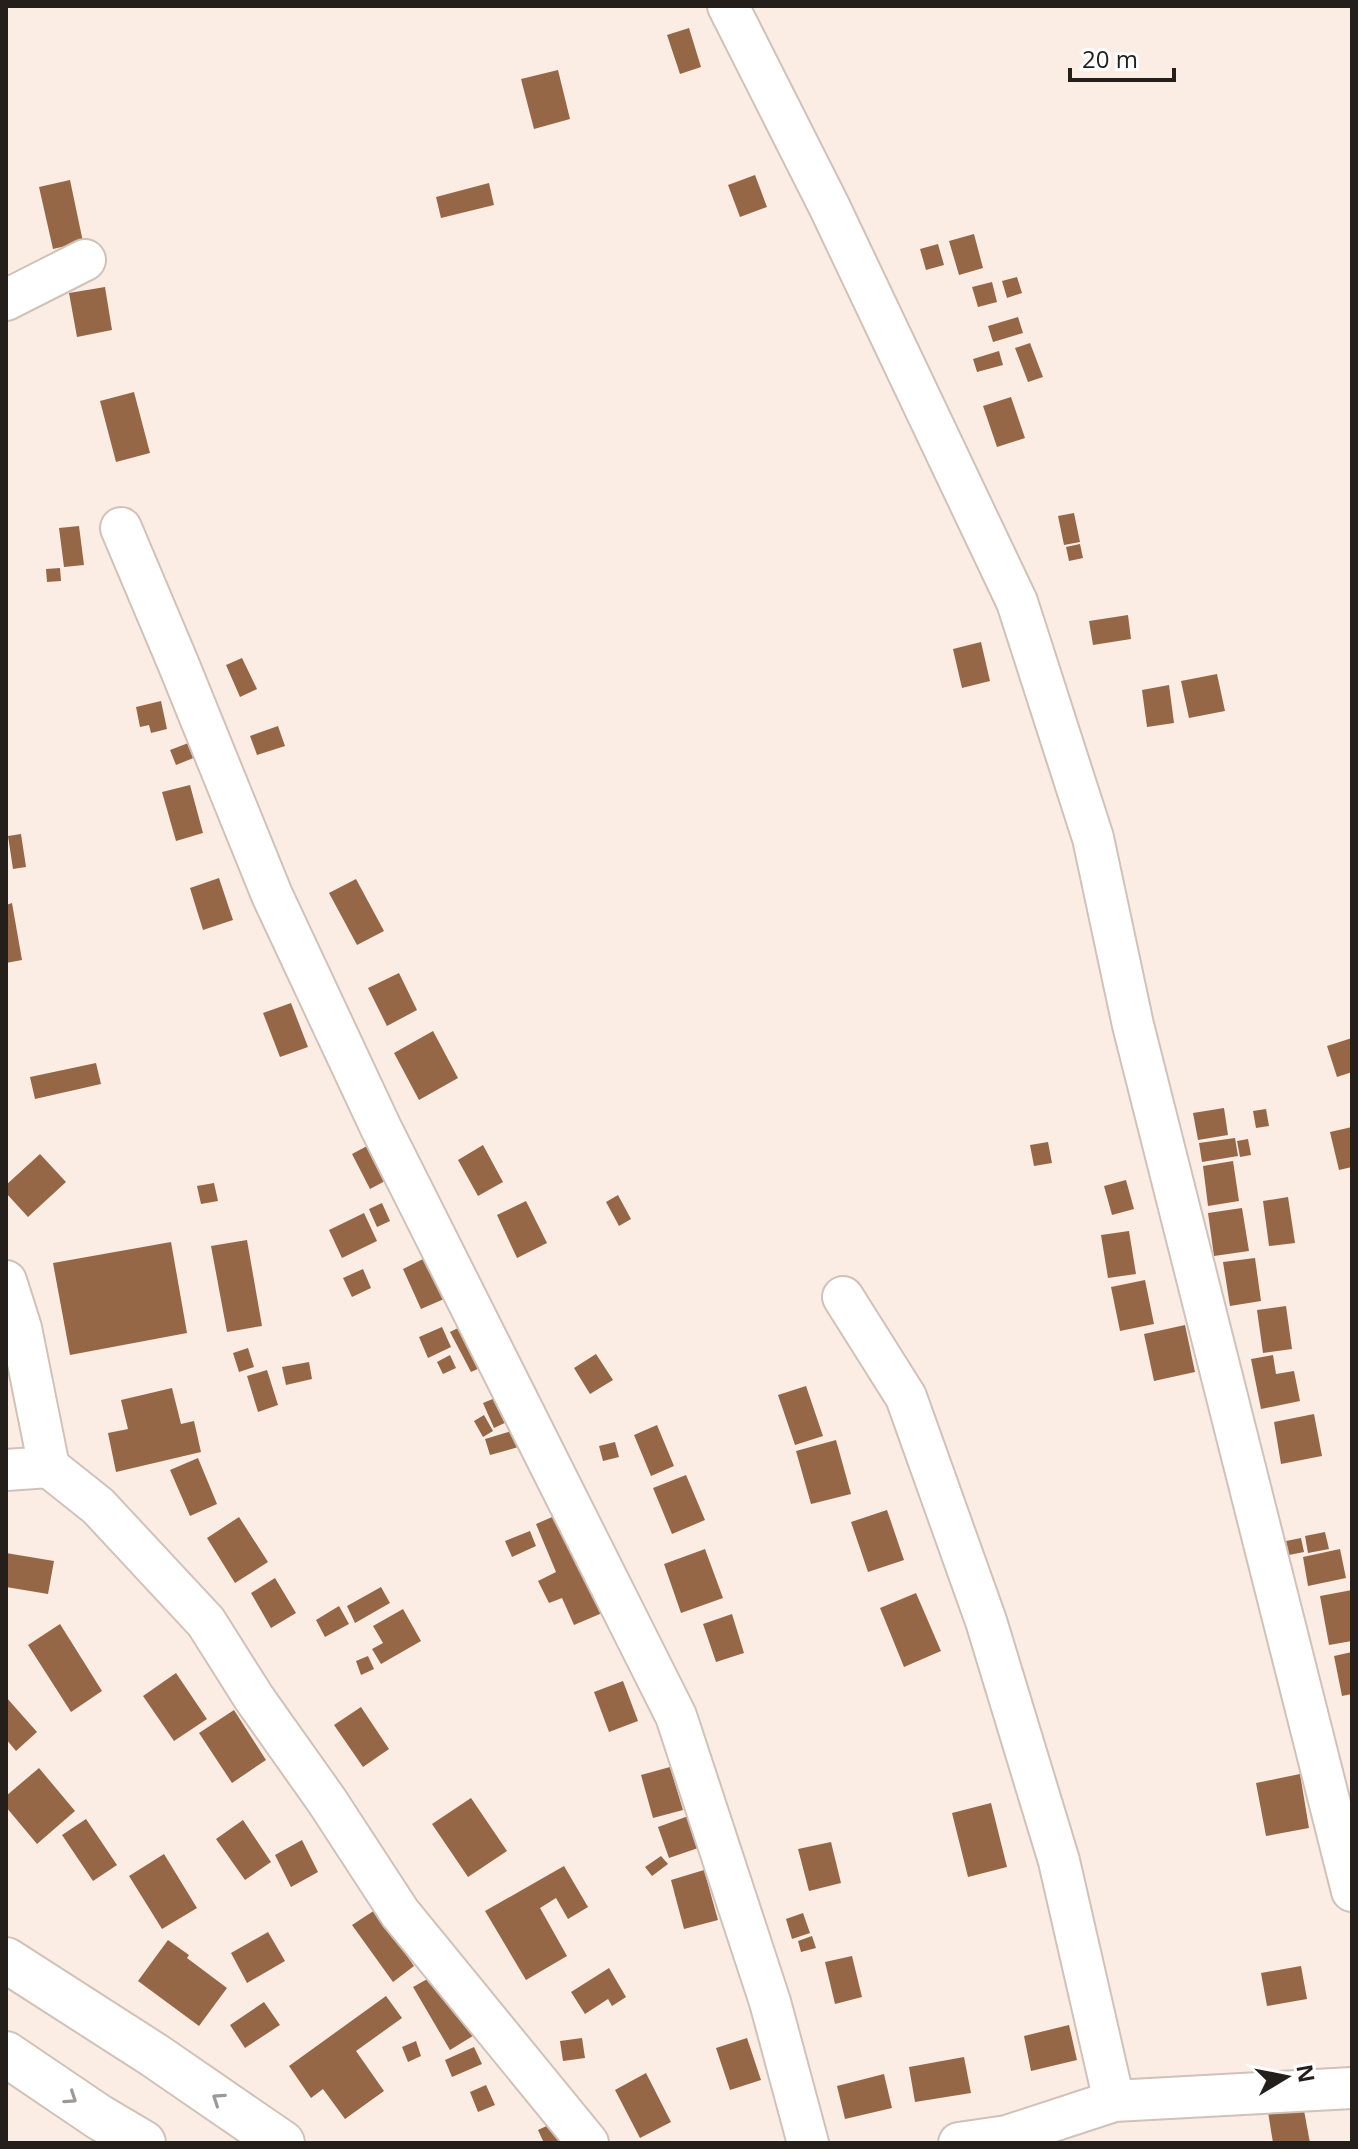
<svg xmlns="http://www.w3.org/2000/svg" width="1358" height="2149" viewBox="0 0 1358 2149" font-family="'Open Sans',sans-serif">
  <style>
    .building { fill: #956747 }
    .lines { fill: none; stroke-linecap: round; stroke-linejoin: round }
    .minor-casing { stroke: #d0c2b9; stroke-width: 44 }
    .major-casing { stroke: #d0c2b9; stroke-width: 48 }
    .minor { stroke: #fff; stroke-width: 40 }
    .major { stroke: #fff; stroke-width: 44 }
    .oneway { stroke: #9c9a98 }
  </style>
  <rect width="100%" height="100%" fill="#fcede4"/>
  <path class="building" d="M689,28L701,67L680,74L667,35Z
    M558,70L570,119L534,129L521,79Z
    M755,175L767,207L740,217L728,185Z
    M70,180L83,242L53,249L39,187Z
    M489,183L494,205L441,218L436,197Z
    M974,234L983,268L959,275L949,241Z
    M938,244L944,265L926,270L920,249Z
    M1017,277L1022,293L1007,298L1002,281Z
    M992,282L997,302L978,307L972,287Z
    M105,287L112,330L77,337L69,293Z
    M1018,317L1023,333L993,342L988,326Z
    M1030,343L1043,377L1028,382L1015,348Z
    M999,351L1003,365L977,372L973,359Z
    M134,392L150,453L116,462L100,401Z
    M1011,397L1025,438L997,447L983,406Z
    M1074,513L1080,542L1064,545L1058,516Z
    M79,526L84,565L64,567L59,528Z
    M1080,544L1083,558L1069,561L1066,547Z
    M60,568L61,581L47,582L46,569Z
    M1128,615L1131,639L1093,645L1089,621Z
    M981,642L990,681L962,688L953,649Z
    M242,658L257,689L240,697L226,665Z
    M1217,674L1225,711L1189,718L1181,681Z
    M1169,685L1174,723L1147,727L1142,690Z
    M161,701L167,729L151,733L149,725L140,727L136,707Z
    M278,726L285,746L257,755L250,736Z
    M191,742L196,757L176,765L170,750Z
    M190,785L203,833L176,841L162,792Z
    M21,834L26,867L13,869L8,836Z
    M219,878L233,920L203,930L190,888Z
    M356,879L384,931L357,945L329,893Z
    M12,903L22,960L6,963V905Z
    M399,973L417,1010L387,1026L368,988Z
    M291,1003L308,1047L280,1057L263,1013Z
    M433,1031L458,1078L419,1100L394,1053Z
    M1352,1038V1072L1337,1077L1327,1046Z
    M96,1063L101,1084L35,1099L30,1077Z
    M1224,1108L1228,1135L1198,1140L1193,1113Z
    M1266,1109L1269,1126L1256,1128L1253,1111Z
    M1352,1127V1167L1339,1170L1330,1132Z
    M1235,1138L1238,1156L1202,1162L1199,1143Z
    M1248,1139L1251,1155L1240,1157L1237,1141Z
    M1048,1142L1052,1163L1034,1166L1030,1145Z
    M369,1145L387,1180L370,1189L352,1154Z
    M483,1145L503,1182L478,1196L458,1160Z
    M40,1154L66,1182L28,1217L6,1193V1185Z
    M1233,1161L1239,1201L1208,1206L1203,1166Z
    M1126,1180L1134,1209L1112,1215L1104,1186Z
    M214,1183L218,1201L201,1204L197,1186Z
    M618,1195L631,1219L619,1226L606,1202Z
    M1288,1197L1295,1243L1269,1246L1263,1201Z
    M526,1201L547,1243L517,1258L497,1215Z
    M382,1203L390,1221L377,1227L369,1209Z
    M1242,1208L1249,1251L1214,1256L1208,1213Z
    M364,1213L377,1241L342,1258L329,1230Z
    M1129,1231L1136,1274L1108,1278L1101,1235Z
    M247,1240L262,1326L227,1332L211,1246Z
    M171,1242L187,1333L70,1355L53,1263Z
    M425,1258L444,1299L421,1309L403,1269Z
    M1255,1258L1261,1301L1230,1306L1223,1262Z
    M363,1269L371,1288L352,1297L343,1278Z
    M1145,1280L1154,1324L1120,1331L1111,1287Z
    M1286,1306L1292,1349L1263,1353L1257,1310Z
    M470,1322L491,1363L471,1372L450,1332Z
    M1185,1325L1195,1372L1154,1381L1144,1334Z
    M442,1327L451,1347L428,1358L419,1337Z
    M248,1348L254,1367L239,1372L233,1353Z
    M596,1354L613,1380L590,1394L574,1368Z
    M450,1355L456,1368L443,1374L437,1362Z
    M1273,1355L1276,1374L1294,1371L1300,1401L1261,1409L1251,1359Z
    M309,1362L312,1379L286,1385L282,1367Z
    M267,1370L278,1405L258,1412L247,1376Z
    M806,1386L823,1436L795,1445L778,1395Z
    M172,1388L181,1424L194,1421L201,1452L116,1472L108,1433L128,1429L121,1400Z
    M500,1396L511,1420L494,1428L483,1403Z
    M1314,1414L1322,1456L1281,1464L1274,1422Z
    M484,1415L493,1431L483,1437L474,1421Z
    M657,1425L674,1466L651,1476L634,1435Z
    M518,1429L522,1446L490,1455L485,1439Z
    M836,1440L851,1494L811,1504L796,1451Z
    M615,1442L619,1457L603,1461L599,1446Z
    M198,1458L217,1504L190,1516L170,1470Z
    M686,1475L705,1520L672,1534L653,1488Z
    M887,1510L904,1560L868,1572L851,1522Z
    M566,1511L614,1608L574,1625L562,1598L549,1603L538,1581L556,1572L536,1524Z
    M239,1517L268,1562L235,1583L207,1538Z
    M530,1531L536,1546L512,1557L505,1541Z
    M1325,1532L1329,1549L1308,1553L1305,1536Z
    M1301,1538L1304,1552L1289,1555L1286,1541Z
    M705,1549L723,1598L681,1613L664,1564Z
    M1340,1549L1346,1578L1308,1586L1303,1557Z
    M6,1553L54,1561L48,1594L6,1587Z
    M275,1578L296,1613L271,1628L251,1593Z
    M381,1587L390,1603L355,1623L347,1606Z
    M1352,1590V1641L1329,1645L1320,1596Z
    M916,1593L941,1651L904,1667L880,1608Z
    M339,1606L349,1624L325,1637L316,1620Z
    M403,1609L421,1641L381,1664L372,1649L383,1643L373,1626Z
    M732,1614L744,1653L716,1662L703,1624Z
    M60,1624L102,1691L71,1712L28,1645Z
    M1352,1652V1694L1342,1696L1334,1656Z
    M368,1656L374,1669L361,1675L356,1661Z
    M176,1673L207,1719L174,1741L143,1696Z
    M623,1681L638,1721L609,1732L594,1692Z
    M6,1697L37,1732L16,1751L6,1739Z
    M361,1707L389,1749L363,1767L334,1725Z
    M234,1710L266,1760L232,1783L199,1733Z
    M670,1767L683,1810L653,1818L641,1775Z
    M39,1768L75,1811L37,1844L6,1807V1796Z
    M1300,1774L1309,1828L1266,1836L1256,1783Z
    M471,1798L507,1851L468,1877L432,1824Z
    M991,1803L1007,1867L968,1877L952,1813Z
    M691,1815L701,1847L669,1858L658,1827Z
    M86,1819L117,1865L93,1881L62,1835Z
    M243,1820L271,1862L245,1880L216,1839Z
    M302,1840L318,1872L291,1887L275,1855Z
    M831,1842L841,1883L809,1891L798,1849Z
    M164,1854L197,1908L162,1929L129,1876Z
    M661,1856L668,1864L652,1876L645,1867Z
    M564,1866L588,1907L568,1919L556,1898L540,1908L567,1956L526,1980L485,1911Z
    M704,1870L718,1920L684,1929L671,1880Z
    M375,1910L414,1966L393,1982L352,1925Z
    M803,1913L810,1933L792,1939L786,1919Z
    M268,1932L285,1961L247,1983L231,1953Z
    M812,1936L816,1948L801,1952L798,1941Z
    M168,1940L189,1955L187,1958L227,1988L199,2026L138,1981Z
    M852,1956L862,1997L835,2004L825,1962Z
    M1301,1966L1307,1999L1267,2006L1261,1973Z
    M609,1968L626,1997L612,2006L608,1999L585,2014L571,1992Z
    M440,1972L476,2034L450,2050L413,1987Z
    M386,1996L402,2018L356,2051L384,2091L345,2119L323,2089L311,2098L289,2066Z
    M264,2002L280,2025L245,2048L230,2025Z
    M1069,2025L1077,2060L1031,2071L1024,2036Z
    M582,2038L585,2058L563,2061L560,2041Z
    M747,2038L761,2080L730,2090L716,2048Z
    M416,2041L421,2056L408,2062L402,2047Z
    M474,2047L482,2064L452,2077L445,2060Z
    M964,2057L971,2093L915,2102L909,2067Z
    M646,2073L671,2122L640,2138L615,2090Z
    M884,2074L892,2108L845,2119L837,2086Z
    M486,2085L495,2105L478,2112L470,2092Z
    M1303,2105L1310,2143H1273L1268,2112Z
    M553,2123L562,2143H544L538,2130Z"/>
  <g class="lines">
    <g class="minor-casing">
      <path id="minor" d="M728,6L829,206L1017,602L1093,838L1133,1025L1352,1891
        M6,300L85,260
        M121,528L178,663L272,895L381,1128L676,1716L770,2002L808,2143
        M6,1281L21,1328L49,1467L98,1506L206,1622L254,1698L327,1801L400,1913L588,2143
        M843,1297L906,1397L986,1621L1059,1861L1114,2101
        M6,1470L49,1467
        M959,2143L1007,2136L1114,2101L1352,2088"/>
    </g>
    <g class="major-casing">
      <path id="major" d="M6,1960L154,2055L282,2143
        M6,2054L99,2117L143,2143"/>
    </g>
    <use href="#minor" class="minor"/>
    <use href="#major" class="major"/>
  </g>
  <defs><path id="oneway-chevron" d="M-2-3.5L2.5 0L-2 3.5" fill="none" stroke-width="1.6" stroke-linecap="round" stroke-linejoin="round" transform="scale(2)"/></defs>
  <g class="oneway">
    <use href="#oneway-chevron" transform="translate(71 2098) rotate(34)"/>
    <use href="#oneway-chevron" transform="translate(218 2099) rotate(-146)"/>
  </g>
  <rect width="1358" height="2149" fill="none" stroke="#241f1b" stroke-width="16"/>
  <g transform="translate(1286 2077) rotate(80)" stroke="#ffffff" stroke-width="6" paint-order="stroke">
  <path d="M0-6L14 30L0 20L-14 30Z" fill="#241f1b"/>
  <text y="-12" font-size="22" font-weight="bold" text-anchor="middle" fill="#241f1b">N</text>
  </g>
  <path d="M1070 68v12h104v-12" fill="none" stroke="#241f1b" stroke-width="4"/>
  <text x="1082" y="68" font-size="24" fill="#241f1b" stroke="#ffffff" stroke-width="6" paint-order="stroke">20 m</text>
</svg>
